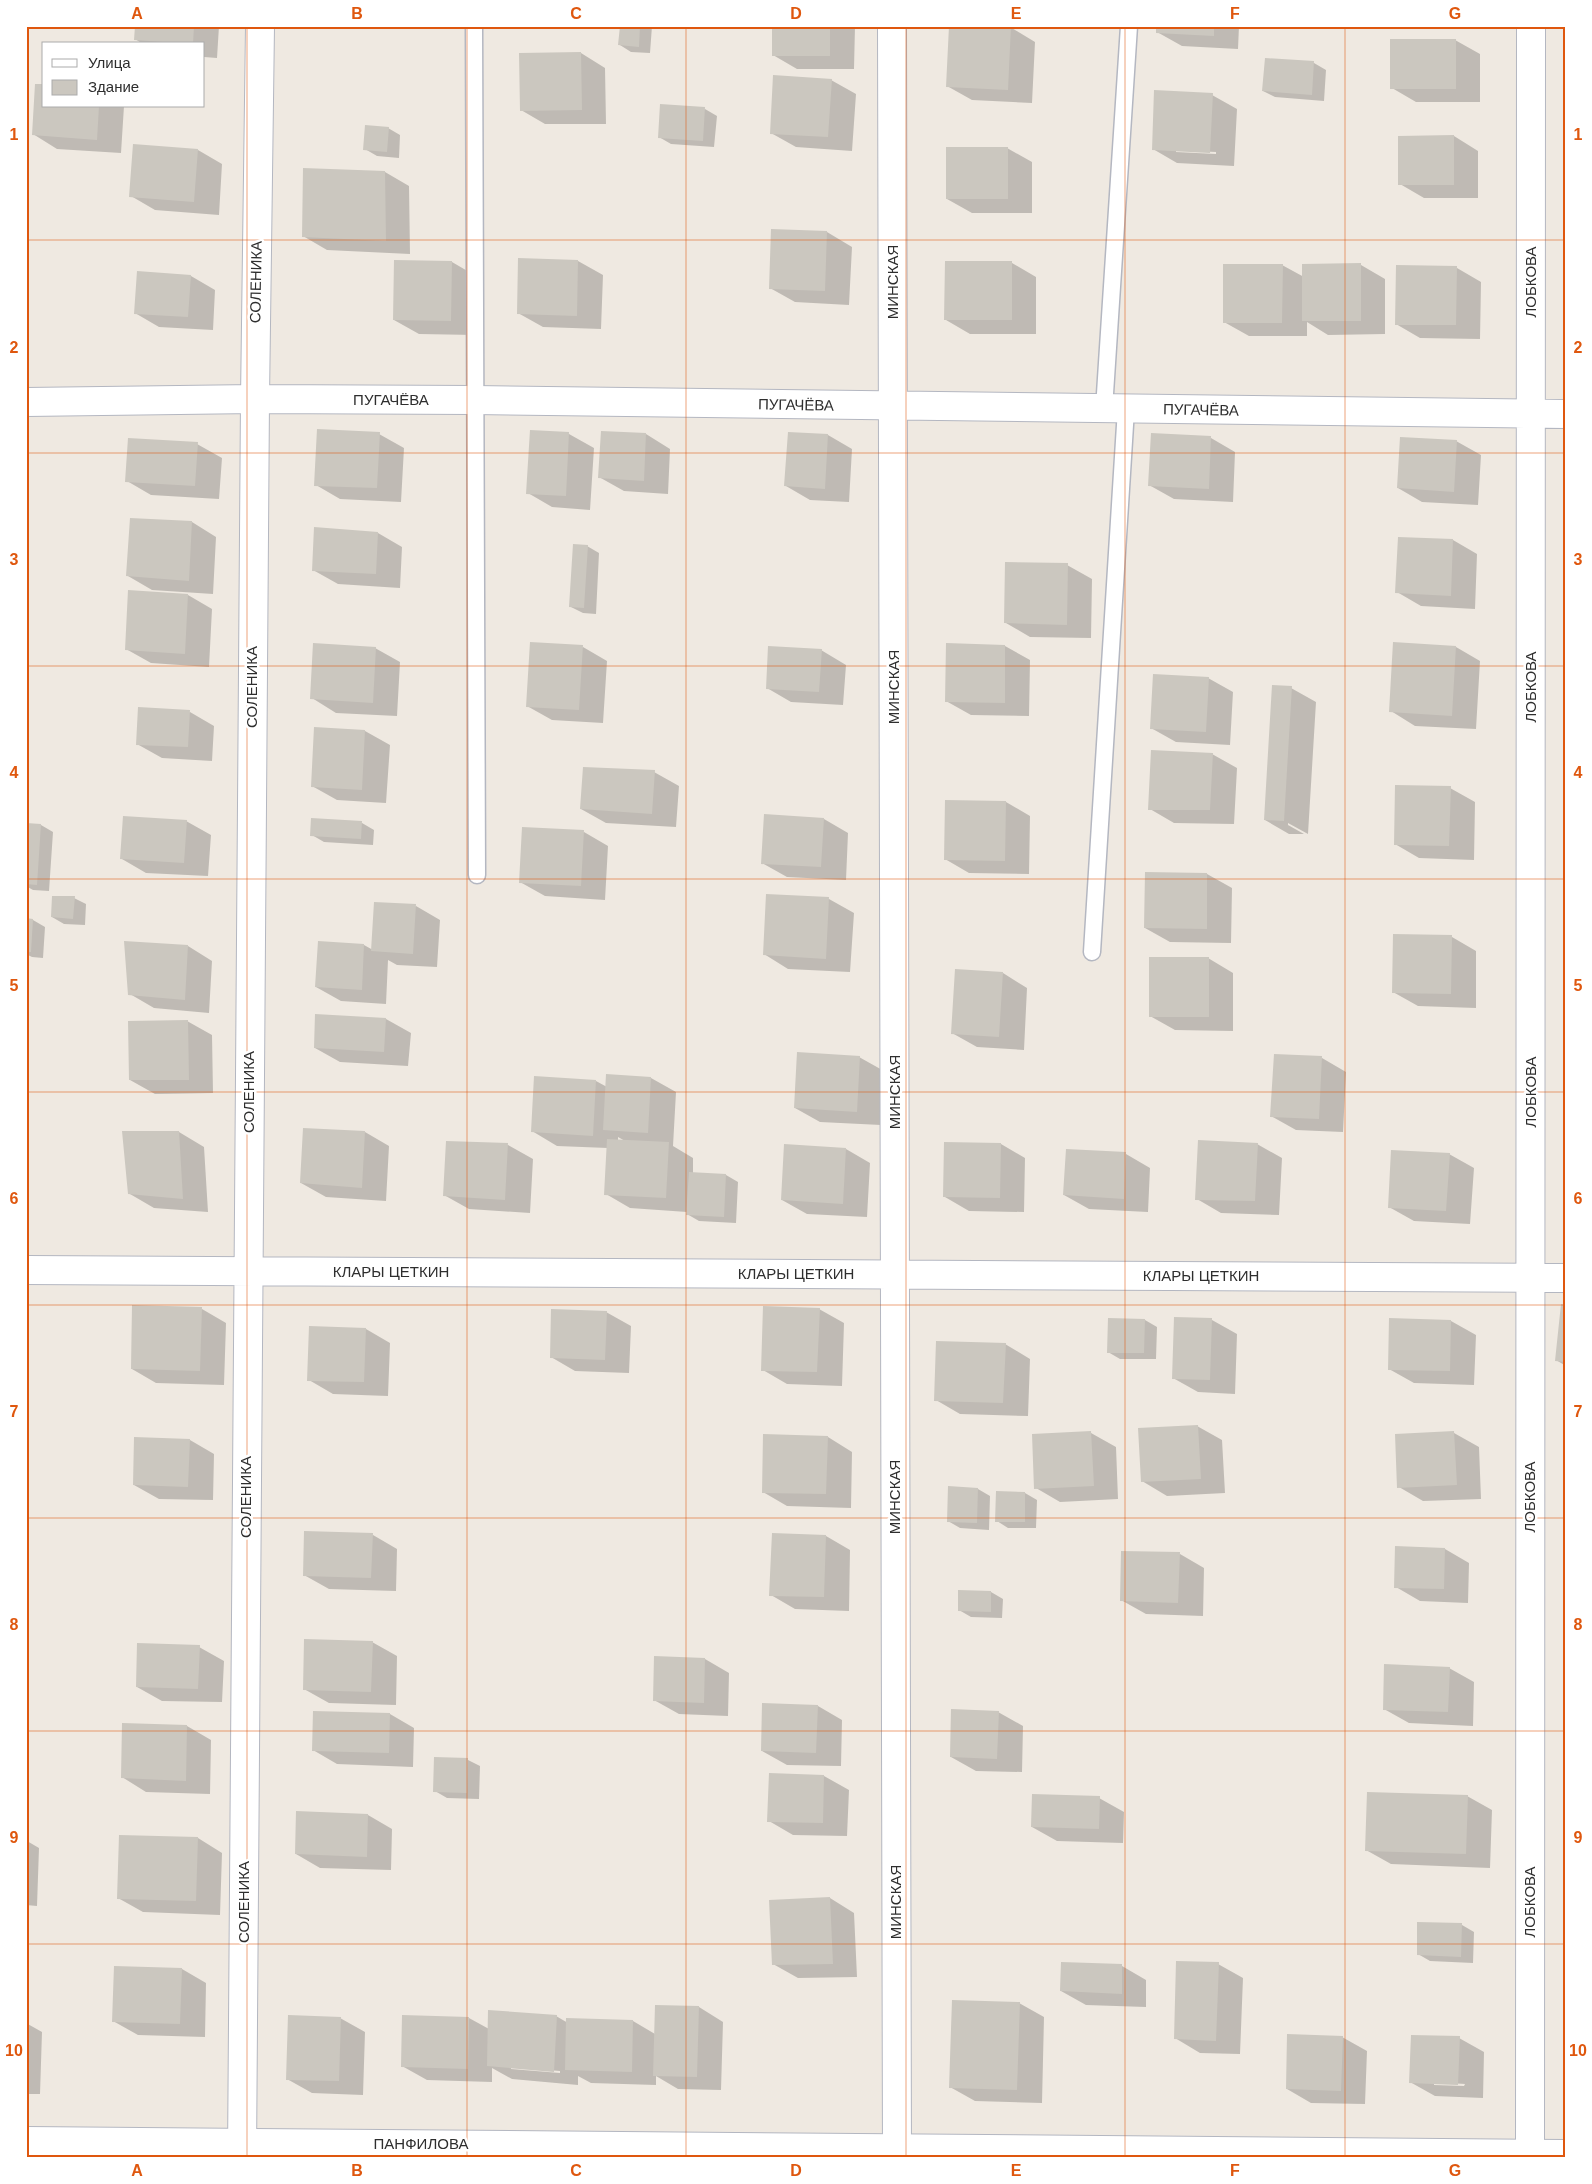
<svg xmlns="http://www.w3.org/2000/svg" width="1592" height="2184" viewBox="0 0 1592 2184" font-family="Arial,sans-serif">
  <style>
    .shadow { fill: #0003; fill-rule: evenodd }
    .building { fill: #cbc7bf }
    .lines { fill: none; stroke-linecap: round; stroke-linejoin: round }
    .lane-casing { stroke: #b4b7c1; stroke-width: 19 }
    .street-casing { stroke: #b4b7c1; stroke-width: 30 }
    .secondary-casing { stroke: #b4b7c1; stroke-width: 30 }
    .lane { stroke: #fff; stroke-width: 16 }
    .street { stroke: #fff; stroke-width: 28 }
    .secondary { stroke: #fff; stroke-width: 28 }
    .grid { fill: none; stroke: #df570e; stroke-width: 1; stroke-opacity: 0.55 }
    .labels { text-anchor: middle; stroke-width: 5; stroke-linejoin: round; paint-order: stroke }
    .street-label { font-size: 15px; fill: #2e2e2e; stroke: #fff }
    .neatline { fill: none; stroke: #df570e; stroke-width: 2 }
    .grid-label { font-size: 16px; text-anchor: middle; font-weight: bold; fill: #df570e }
  </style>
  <rect width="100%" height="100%" fill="#efe9e1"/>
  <path class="shadow" d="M136,26H219L217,58L204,57V44H143L135,39Z
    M343,26H404V29L346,28Z
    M621,26H652L650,53L631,52L620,45Z
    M773,26H855L854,69H797L773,55Z
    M1158,26H1239L1238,49L1182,46L1157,32Z
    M1010,27L1035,42L1032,103L972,100L947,86Z
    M1455,40L1480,54V102H1416L1392,88Z
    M581,53L605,68L606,124H545L521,110Z
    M1266,59L1314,63L1326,70L1324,101L1275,97L1263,91Z
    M831,80L856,94L852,151L796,147L771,133Z
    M1212,95L1237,109L1234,166L1177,163L1153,149ZM1176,150L1216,152V154L1176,152Z
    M44,106H124L121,153L57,149L33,134Z
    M705,109L717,116L714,147L671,144L659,137Z
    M388,128L400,135L399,158L377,156L365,149Z
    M1454,136L1478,151V198H1424L1400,184Z
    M1007,148L1032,162V213H972L947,199Z
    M198,150L222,164L219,215L155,210L131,196Z
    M385,172L409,186L410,254L327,250L303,236Z
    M773,230L827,232L852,247L849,305L795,302L770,288Z
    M520,259L578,261L603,275L601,329L543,327L518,313Z
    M452,262L476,276L475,335L419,334L394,320Z
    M1012,263L1036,277V334H970L946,320Z
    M1282,265L1304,277L1361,265L1385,279V334L1328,335L1307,322V336H1249L1224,322Z
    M1457,268L1481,282L1480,339L1420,338L1396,324Z
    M138,272L191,276L215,290L213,330L159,327L135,313Z
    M531,431L569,434L594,448L590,510L552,507L528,493Z
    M789,433L828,435L852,449L849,502L810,500L786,486Z
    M379,434L404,448L401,502L340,499L316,485Z
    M646,434L670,449L668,494L624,491L599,477Z
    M1211,438L1235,452L1233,502L1174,499L1149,485Z
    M1456,441L1481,455L1478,505L1422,502L1398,488Z
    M197,444L222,458L219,499L151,495L127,481Z
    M192,522L216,537L213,594L152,590L128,576Z
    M378,533L402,547L400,588L338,584L313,570Z
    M1453,540L1477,554L1475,609L1421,606L1397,592Z
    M587,546L599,553L596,614L583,613L571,607Z
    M1067,565L1092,579L1091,638L1030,637L1006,623Z
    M188,595L212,609L209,667L151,663L126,649Z
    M947,645L1005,646L1030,660L1029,716L971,715L946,701Z
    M583,647L607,661L603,723L552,720L527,706Z
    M1456,647L1480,661L1476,729L1415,726L1391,711Z
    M375,648L400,662L397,716L336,713L312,698Z
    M821,650L846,665L843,705L791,702L767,688Z
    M1208,678L1233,692L1230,745L1176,742L1151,728Z
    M1291,688L1316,702L1308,834L1288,823V825L1304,834H1289L1265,820Z
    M190,712L214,726L212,761L162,758L137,744Z
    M316,729L365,731L390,745L386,803L337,800L312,786Z
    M1212,754L1237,768L1234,824L1174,823L1150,809Z
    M654,772L679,786L676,827L606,823L581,809Z
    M1450,788L1475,802L1474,860L1419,858L1395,844Z
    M1006,802L1030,816L1029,874L969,873L945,859Z
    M824,819L848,833L846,880L787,877L762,863Z
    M186,821L211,835L208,876L146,873L122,859Z
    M362,823L374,830L373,845L324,842L312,835Z
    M26,824L41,825L53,832L49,891L33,890L26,886Z
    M584,832L608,846L605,900L545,896L520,882Z
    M1146,873L1207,874L1232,888L1231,943L1170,942L1145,928Z
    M767,895L829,899L854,913L850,972L788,969L764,954Z
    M74,898L86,904L85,925L64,924L52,917Z
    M416,906L440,920L437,967L397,965L388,960L386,1004L341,1001L316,987L364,945L373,950Z
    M26,919L33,920L45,927L43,958L32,957L26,954Z
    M1452,937L1476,951V1008L1418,1006L1393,992Z
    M188,946L212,961L209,1013L154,1008L130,994Z
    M1208,958L1233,973V1031L1175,1030L1150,1016Z
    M1003,973L1027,988L1024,1050L977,1047L952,1033Z
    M316,1015L386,1019L411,1033L408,1066L340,1062L315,1048Z
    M187,1021L212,1035L213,1093L155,1094L130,1080Z
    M859,1057L884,1071L881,1125L820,1122L795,1108Z
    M1322,1058L1346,1072L1343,1132L1296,1130L1271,1116Z
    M607,1075L651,1078L676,1092L673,1146L693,1158V1173L726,1175L738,1182L736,1223L699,1221L687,1214V1212L630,1208L606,1194L608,1148L557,1146L532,1131L596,1081L607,1087ZM618,1137L625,1141H618Z
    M179,1132L204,1147L208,1212L154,1208L130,1194L123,1133Z
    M365,1132L389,1146L386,1201L326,1197L301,1183Z
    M448,1142L508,1145L533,1159L530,1213L469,1209L444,1195Z
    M1001,1144L1025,1158L1024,1212L969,1211L945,1197Z
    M1257,1144L1282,1158L1279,1215L1221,1213L1197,1199Z
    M846,1149L870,1163L867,1217L807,1214L782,1200Z
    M1126,1154L1150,1168L1148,1212L1089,1209L1064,1195Z
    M1449,1154L1474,1168L1470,1224L1414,1221L1389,1207Z
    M1566,1306V1366L1556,1360Z
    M202,1309L226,1323L224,1385L156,1383L132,1369Z
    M819,1309L844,1323L842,1386L787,1384L763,1370Z
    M606,1312L631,1326L629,1373L575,1371L551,1357Z
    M1175,1318L1212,1320L1237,1334L1235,1394L1198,1392L1173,1378Z
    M1391,1319L1451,1321L1476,1335L1474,1385L1414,1383L1389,1369Z
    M1145,1320L1157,1327L1156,1359H1120L1108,1352Z
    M366,1329L390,1343L388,1396L333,1394L309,1380Z
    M1005,1344L1030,1359L1028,1416L960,1414L936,1400Z
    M1197,1426L1222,1440L1225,1493L1167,1496L1142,1481Z
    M1091,1433L1116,1447L1118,1499L1060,1502L1036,1488Z
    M1454,1433L1479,1447L1481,1499L1423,1501L1399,1487Z
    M828,1437L852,1452L851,1508L787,1506L763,1492Z
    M190,1440L214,1454L213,1500L159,1499L134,1485Z
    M949,1488L978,1489L990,1496L989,1530L960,1528L948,1521Z
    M1025,1493L1037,1500L1036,1528H1008L997,1521Z
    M373,1535L397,1549L396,1591L329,1589L304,1575Z
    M826,1536L850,1550L849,1611L795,1609L771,1595Z
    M1445,1549L1469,1563L1468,1603L1420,1601L1396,1587Z
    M1180,1554L1204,1568L1203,1616L1146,1614L1121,1600Z
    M991,1592L1003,1599L1002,1618L971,1617L959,1610Z
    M372,1642L397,1656L396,1705L329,1703L304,1689Z
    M199,1647L224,1661L222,1702L162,1701L137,1687Z
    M705,1659L729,1673L728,1716L679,1714L654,1700Z
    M1449,1668L1474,1682L1473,1726L1409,1723L1384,1709Z
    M818,1706L842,1720L841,1766L787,1765L762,1751Z
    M998,1712L1023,1726L1022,1772L976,1771L951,1757Z
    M390,1714L414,1728L413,1767L337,1764L313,1750Z
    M187,1726L211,1740L210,1794L146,1792L122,1777Z
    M436,1759L468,1760L480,1766L479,1799L447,1798L435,1791Z
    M770,1775L824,1776L849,1790L847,1836L793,1835L769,1821Z
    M1467,1796L1492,1810L1490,1868L1391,1864L1366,1850Z
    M1099,1798L1124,1812L1123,1843L1057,1841L1032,1827Z
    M368,1815L392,1829L391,1870L320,1868L296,1854Z
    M198,1838L222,1853L220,1915L143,1912L118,1898Z
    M27,1841L39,1848L37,1906L26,1905Z
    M830,1898L854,1913L857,1977L798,1978L773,1964Z
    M1419,1923L1462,1925L1474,1932L1473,1963L1430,1961L1418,1954Z
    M1218,1964L1243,1978L1240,2054L1200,2053L1175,2038Z
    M1122,1966L1146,1980V2007L1086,2005L1061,1991Z
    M182,1969L206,1983L205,2037L138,2035L113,2021Z
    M1019,2003L1044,2017L1042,2103L975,2101L950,2087Z
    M699,2007L723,2022L721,2090L678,2089L656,2076V2085L591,2083L578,2076V2085L512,2079L492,2068V2082L427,2080L402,2066L469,2018L489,2029L556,2016L568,2023V2019L633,2021L655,2034ZM511,2067L560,2071V2073L511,2069Z
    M340,2018L365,2032L363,2095L312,2093L287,2079Z
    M26,2023L42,2032L40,2094H26Z
    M1342,2037L1367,2051L1365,2104L1311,2103L1287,2089Z
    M1459,2038L1484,2052L1483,2098L1435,2096L1410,2082ZM1434,2082L1465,2084L1464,2086L1434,2085Z"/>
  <path class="building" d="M135,26H194L193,44L134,40Z
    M620,26H640L639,47L618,45Z
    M772,26H830V56H772Z
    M949,26H1011L1008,90L946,87Z
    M1156,26H1214V36L1156,33Z
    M1390,39H1456V89H1390Z
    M581,52L582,110L520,111L519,53Z
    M1265,58L1314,61L1312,95L1262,91Z
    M773,75L832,79L828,137L770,134Z
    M35,84H44V106H99L97,140L32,135Z
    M1154,90L1213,93L1210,153L1152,150Z
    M660,104L705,107L703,141L658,138Z
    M365,125L389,127L387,152L363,150Z
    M1454,135V185H1398V136Z
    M133,144L198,149L194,202L129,197Z
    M946,147H1008V199H946Z
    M303,168L385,171L386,241L302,237Z
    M771,229L827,231L825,291L769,289Z
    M518,258L578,260L577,316L517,314Z
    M394,260L452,261L451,321L393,320Z
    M945,261H1012V320H944Z
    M1361,263V321H1302V264Z
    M1223,264H1283L1282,323H1223Z
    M1396,265L1457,266L1456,325H1395Z
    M137,271L191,275L188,317L134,314Z
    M317,429L380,432L377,488L314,486Z
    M530,430L569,432L566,496L526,494Z
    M601,431L646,433L644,481L598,478Z
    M788,432L828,434L825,489L784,486Z
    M1151,433L1211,436L1209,489L1148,486Z
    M1400,437L1457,440L1454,492L1397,488Z
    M128,438L198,442L195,486L125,482Z
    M130,518L192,521L189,581L126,576Z
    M314,527L378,532L376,574L312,571Z
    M1398,537L1453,539L1451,596L1395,593Z
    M573,544L588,545L584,608L569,607Z
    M1005,562L1068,563L1067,625L1004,623Z
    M128,590L188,594L185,654L125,650Z
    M530,642L583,645L579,710L526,707Z
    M1393,642L1456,646L1452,716L1389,712Z
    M313,643L376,647L373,703L310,699Z
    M946,643L1005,645V703L945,702Z
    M768,646L822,649L819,692L766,689Z
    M1153,674L1209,677L1206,732L1150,729Z
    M1272,685L1292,686L1284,821L1264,820Z
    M138,707L190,710L188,747L136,745Z
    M314,727L365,730L362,790L311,787Z
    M1151,750L1213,753L1210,810H1148Z
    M583,767L655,770L652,814L580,809Z
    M1395,785L1451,786L1449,846L1394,845Z
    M945,800L1006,801L1005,861L944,860Z
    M764,814L824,818L821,867L761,864Z
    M123,816L187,820L184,863L120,859Z
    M311,818L362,821L361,839L310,836Z
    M26,823L41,824L37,885L26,884Z
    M522,827L584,830L581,886L519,883Z
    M1145,872L1207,873V929L1144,928Z
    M766,894L829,897L826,959L763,955Z
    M52,896H75L73,919L51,917Z
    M374,902L416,904L413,954L371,951Z
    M26,918L33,919L31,952H26Z
    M1393,934L1452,935L1451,994L1392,993Z
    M124,941L188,945L185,1000L128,995Z
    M318,941L364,944L362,990L315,987Z
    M1149,957H1209V1017H1149Z
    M955,969L1003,972L999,1037L951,1034Z
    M315,1014L386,1018L384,1052L314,1048Z
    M188,1020L189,1080H129L128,1021Z
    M797,1052L860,1056L857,1112L794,1108Z
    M1274,1054L1322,1056L1319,1119L1270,1117Z
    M606,1074L651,1077L648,1133L603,1130Z
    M534,1076L596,1080L593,1136L531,1132Z
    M303,1128L365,1131L362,1188L300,1183Z
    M122,1131H179L183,1199L128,1194Z
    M607,1139L669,1142L666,1198L604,1195Z
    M1198,1140L1258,1143L1255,1201L1195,1200Z
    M446,1141L508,1143L505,1200L443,1196Z
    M944,1142L1001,1143L1000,1198L943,1197Z
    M784,1144L846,1148L843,1204L781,1200Z
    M1066,1149L1126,1152L1124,1199L1063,1195Z
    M1391,1150L1450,1153L1446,1211L1388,1208Z
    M689,1172L726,1174L724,1217L686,1215Z
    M1561,1304L1566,1305V1362L1555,1361Z
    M132,1305L202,1307L200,1371L131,1369Z
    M763,1306L820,1308L817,1372L761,1371Z
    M551,1309L607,1311L605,1360L550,1358Z
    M1174,1317L1212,1318L1210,1380L1172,1379Z
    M1108,1318L1145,1319L1144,1353H1107Z
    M1389,1318L1451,1320L1450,1371L1388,1370Z
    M309,1326L366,1328L364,1382L307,1381Z
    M936,1341L1006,1343L1003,1403L934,1401Z
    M1198,1425L1201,1479L1141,1482L1138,1428Z
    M1091,1431L1094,1486L1034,1489L1032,1434Z
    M1454,1431L1457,1485L1397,1488L1395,1434Z
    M763,1434L828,1436L826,1494L762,1493Z
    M134,1437L190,1439L188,1487L133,1485Z
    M948,1486L978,1488L977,1523L947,1522Z
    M996,1491L1025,1492V1522H995Z
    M304,1531L373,1533L371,1578L303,1576Z
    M772,1533L826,1535L824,1597L769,1596Z
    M1395,1546L1445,1548L1444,1589L1394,1588Z
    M1121,1551L1180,1552L1178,1603L1120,1601Z
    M958,1590L991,1591V1612L958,1611Z
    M304,1639L373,1641L371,1692L303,1690Z
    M137,1643L200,1645L198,1689L136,1687Z
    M654,1656L705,1658L704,1703L653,1701Z
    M1384,1664L1450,1667L1448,1712L1383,1710Z
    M762,1703L818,1705L816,1753L761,1751Z
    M951,1709L999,1711L997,1759L950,1757Z
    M313,1711L390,1713L389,1753L312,1751Z
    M122,1723L187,1725L186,1781L121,1778Z
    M434,1757L468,1758L467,1793L433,1792Z
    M769,1773L824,1775L823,1823L767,1822Z
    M1367,1792L1468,1795L1466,1854L1365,1851Z
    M1032,1794L1100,1796L1099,1829L1031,1827Z
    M296,1811L368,1814L367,1857L295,1854Z
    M119,1835L198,1837L196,1901L117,1899Z
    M830,1897L833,1964L772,1965L769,1900Z
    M1417,1922L1462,1923L1461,1957L1417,1955Z
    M1176,1961L1219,1962L1216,2041L1174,2039Z
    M1061,1962L1122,1964V1994L1060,1991Z
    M114,1966L182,1968L180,2024L112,2022Z
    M952,2000L1020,2002L1017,2090L949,2088Z
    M655,2005L699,2006L697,2077L653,2076Z
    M488,2010L557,2015L554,2072L487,2066Z
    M288,2015L341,2017L339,2081L286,2080Z
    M402,2015L469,2017L468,2069L401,2067Z
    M566,2018L633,2020L632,2072L565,2070Z
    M1287,2034L1343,2036L1341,2091L1286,2089Z
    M1411,2035L1460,2036L1458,2085L1409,2083Z"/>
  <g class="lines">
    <g class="lane-casing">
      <path id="lane" d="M474,26L477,875
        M1104,409L1129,26
        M1092,952L1126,409"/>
    </g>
    <g class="street-casing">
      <path id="street" d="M892,26L897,2158
        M26,402L255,399L474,400L1566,414
        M26,1270L1566,1278
        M242,2158L255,399L260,26
        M1530,2158L1531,26"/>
    </g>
    <g class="secondary-casing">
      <path id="secondary" d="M26,2141L1566,2154"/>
    </g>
    <use href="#lane" class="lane"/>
    <use href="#street" class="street"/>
    <use href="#secondary" class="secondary"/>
  </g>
  <path class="grid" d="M247,26V2158M467,26V2158M686,26V2158M906,26V2158M1125,26V2158M1345,26V2158M26,240H1566M26,453H1566M26,666H1566M26,879H1566M26,1092H1566M26,1305H1566M26,1518H1566M26,1731H1566M26,1944H1566"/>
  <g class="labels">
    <g class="street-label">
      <text transform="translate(256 282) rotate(-89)" y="5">СОЛЕНИКА</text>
      <text transform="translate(893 282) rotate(-90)" y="5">МИНСКАЯ</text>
      <text transform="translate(1531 282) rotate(-90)" y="5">ЛОБКОВА</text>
      <text x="391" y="405">ПУГАЧЁВА</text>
      <text transform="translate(796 405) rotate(1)" y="5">ПУГАЧЁВА</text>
      <text transform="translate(1201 410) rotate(1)" y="5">ПУГАЧЁВА</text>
      <text transform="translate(252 687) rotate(-90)" y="5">СОЛЕНИКА</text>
      <text transform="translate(894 687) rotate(-90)" y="5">МИНСКАЯ</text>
      <text transform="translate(1531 687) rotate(-90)" y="5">ЛОБКОВА</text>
      <text transform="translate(249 1092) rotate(-90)" y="5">СОЛЕНИКА</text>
      <text transform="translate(895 1092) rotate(-90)" y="5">МИНСКАЯ</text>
      <text transform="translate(1531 1092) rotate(-90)" y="5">ЛОБКОВА</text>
      <text x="391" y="1277">КЛАРЫ ЦЕТКИН</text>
      <text x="796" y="1279">КЛАРЫ ЦЕТКИН</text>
      <text x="1201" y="1281">КЛАРЫ ЦЕТКИН</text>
      <text transform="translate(246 1497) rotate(-90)" y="5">СОЛЕНИКА</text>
      <text transform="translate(895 1497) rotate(-90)" y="5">МИНСКАЯ</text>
      <text transform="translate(1530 1497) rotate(-90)" y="5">ЛОБКОВА</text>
      <text transform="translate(244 1902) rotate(-90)" y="5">СОЛЕНИКА</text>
      <text transform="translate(896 1902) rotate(-90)" y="5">МИНСКАЯ</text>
      <text transform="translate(1530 1902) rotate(-90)" y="5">ЛОБКОВА</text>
      <text x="421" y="2149">ПАНФИЛОВА</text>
    </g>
  </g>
  <rect width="1592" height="2184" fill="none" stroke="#ffffff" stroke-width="55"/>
  <rect x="42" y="42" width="162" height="65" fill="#ffffff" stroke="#ababab"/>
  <rect x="52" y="59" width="25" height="8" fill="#ffffff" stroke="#ababab"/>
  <text x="88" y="68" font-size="15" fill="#2e2e2e">Улица</text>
  <rect x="52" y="80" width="25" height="15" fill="#cbc7bf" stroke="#ababab"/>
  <text x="88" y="92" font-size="15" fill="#2e2e2e">Здание</text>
  <rect x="28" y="28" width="1536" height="2128" class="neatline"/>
  <g class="grid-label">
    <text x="137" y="19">A</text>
    <text x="357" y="19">B</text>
    <text x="576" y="19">C</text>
    <text x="796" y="19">D</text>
    <text x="1016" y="19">E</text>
    <text x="1235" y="19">F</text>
    <text x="1455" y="19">G</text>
    <text x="14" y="140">1</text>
    <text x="1578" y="140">1</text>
    <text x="14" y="353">2</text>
    <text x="1578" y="353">2</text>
    <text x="14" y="565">3</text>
    <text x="1578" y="565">3</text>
    <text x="14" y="778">4</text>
    <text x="1578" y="778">4</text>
    <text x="14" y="991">5</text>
    <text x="1578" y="991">5</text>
    <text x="14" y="1204">6</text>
    <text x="1578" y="1204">6</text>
    <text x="14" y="1417">7</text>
    <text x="1578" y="1417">7</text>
    <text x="14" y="1630">8</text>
    <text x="1578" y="1630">8</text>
    <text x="14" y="1843">9</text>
    <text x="1578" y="1843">9</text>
    <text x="14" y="2056">10</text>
    <text x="1578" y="2056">10</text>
    <text x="137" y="2176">A</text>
    <text x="357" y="2176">B</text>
    <text x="576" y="2176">C</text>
    <text x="796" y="2176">D</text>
    <text x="1016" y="2176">E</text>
    <text x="1235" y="2176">F</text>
    <text x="1455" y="2176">G</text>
  </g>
</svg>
